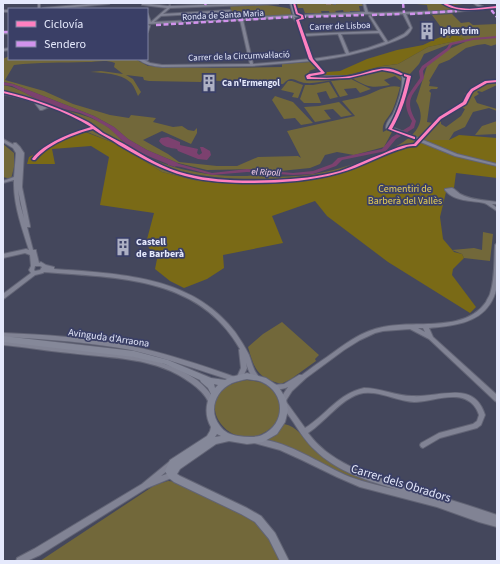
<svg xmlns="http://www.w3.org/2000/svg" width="500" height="564" viewBox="0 0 500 564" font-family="'Source Sans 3',sans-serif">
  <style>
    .green { fill: #72683a; fill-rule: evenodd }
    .forest { fill: #7a6a16 }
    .water { fill: #7c416f }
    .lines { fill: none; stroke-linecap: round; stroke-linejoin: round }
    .river { fill: #7c416f; fill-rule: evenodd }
    .minor-casing { stroke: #626475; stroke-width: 2 }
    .major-casing { stroke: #626475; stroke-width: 2 }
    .minor { fill: #818394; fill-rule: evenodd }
    .major { fill: #858899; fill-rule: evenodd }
    .quiet { stroke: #d193ec; stroke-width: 2.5; stroke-dasharray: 5 2.5; stroke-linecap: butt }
    .cycleway-casing { stroke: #3a3f66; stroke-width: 3 }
    .cycleway { fill: #ff80c0; fill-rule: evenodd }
    .labels { text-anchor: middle; stroke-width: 3.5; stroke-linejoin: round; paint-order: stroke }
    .far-street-label { font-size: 9px; fill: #e5e9fc; stroke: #3a3f66 }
    .far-poi-label { font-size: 9px; font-weight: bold; fill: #e5e9fc; stroke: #3a3f66; text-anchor: start }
    .far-water-label { font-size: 9px; font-style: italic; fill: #fbd4ef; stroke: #3a3f66 }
    .park-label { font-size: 10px; fill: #e7cf58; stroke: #3a3f66 }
    .poi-label { font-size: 10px; font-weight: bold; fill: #e5e9fc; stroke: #3a3f66; text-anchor: start }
    .street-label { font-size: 10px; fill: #e5e9fc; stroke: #3a3f66 }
    .near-street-label { font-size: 12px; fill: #e5e9fc; stroke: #3a3f66 }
  </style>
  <rect width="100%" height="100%" fill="#44475c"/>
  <path class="green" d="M294,3H362L363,6H359L360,11H350V13H344L343,10L335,11L337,13L330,14L329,11H321L322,14H315L314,13H305L303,8H295Z
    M406,3H460L463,4L454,5L453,7L458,9L428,11L427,5Z
    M261,4L287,8L290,9L292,16L232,18L230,5Z
    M452,14L461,23L469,22L473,25L497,24V44L491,46L485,44L477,45L466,48L449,60L439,64L429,81L430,82L429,86L438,87L437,89H431L429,91L431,93L427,122L433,123L442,114L461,104V106L465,104L469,96L464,94C476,91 483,83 497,81V85L482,92L478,91L477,92L479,94L474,97L477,103L497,109V111L489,108L473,112L465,127L454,132L449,140H427L415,146L398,150L359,167L327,177L295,182L239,184L198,181L162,172L119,145L85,131L82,129L90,125L84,121L32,99L3,91V85C19,87 32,98 47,104C68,113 89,113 109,128C116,133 121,141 129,146C161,169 209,177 247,176C251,176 253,174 256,174C258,174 260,175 262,175C272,177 284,177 295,176C325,175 367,161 393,148C413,138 429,123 416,101L427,66L447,50L465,42V41L450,44L424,54L419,64L409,75L395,70L376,67L398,64L428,47L464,39L452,34L449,38H438L443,36V30L432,15ZM461,107L465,109L461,116L446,127L441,124V120Z
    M9,56V59H135L148,66L213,68L282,67V64L310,62L317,68L309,71L310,73L305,75V78L309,80L341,78V80C329,79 318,84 306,83C294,82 293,74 283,84L202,80L201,82L149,81L144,80L143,77L126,75L133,79L141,92L138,96C136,92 134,85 130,82C120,73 103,73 90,72L101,71L123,74L114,67L115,63C105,59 97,62 87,62C62,63 38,62 14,65L5,80L44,91L73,104L110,115L129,118L131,115L156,118L153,122L173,127L182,126L188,130L194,131L197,128V133L191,144L162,131L143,140L168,154L179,162L217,166H237L258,157L298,156L301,158L287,131L355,116L342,101C350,99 359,98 367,95C377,91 389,84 400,87C398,94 396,102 393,109C390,117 381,122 383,132L387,130L392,132L384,147L354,155L337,152L325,155L320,164L310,168L280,171L259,169L207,170L178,163L147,150L128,139L114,127L94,116L13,84L3,82V59Z
    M377,70L392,71L401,76V81L395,76L384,80L390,85C373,88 368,88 352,78Z
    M351,79L371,89L360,93L356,88L344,89L348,95L340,97L331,81Z
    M288,81H292L303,85L298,98L292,97L294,93L281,90Z
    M329,82L338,97L330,99L326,91L317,93L321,103H304L300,99L305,85H313Z
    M275,96L293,102L313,123L301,125L295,118L284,119L272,100Z
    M339,102L352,115L341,117L333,109L324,110L331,119L315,122L304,107L319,106Z
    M497,121V134L475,135L482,126Z
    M3,144L14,153V167L11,179L3,177Z
    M483,232L493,234L490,261L464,258L462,254L452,250L474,248L482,250Z
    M282,322L319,355L315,359L316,361L291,379L281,384C257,378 254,368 248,347L263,334Z
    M247,380C253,381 259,381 264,384C280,392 286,415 272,427C230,464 181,390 247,380Z
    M284,424C297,426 304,439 313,446C333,461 360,471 381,485L378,486L344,474L265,440L276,433Z
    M168,481L179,482L258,522L269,537L281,561H40L155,485Z"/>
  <path class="forest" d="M453,34L465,39L428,47L398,64L382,66L344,76L310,77L322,75L327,72L340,71L367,59L397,50L423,45L438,38H450Z
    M83,131L119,145L162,172L198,181L239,184L295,182L327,177L359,167L398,150L415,146L427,140H449L459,135L497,138V178L456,173L454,188H447L440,217L443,239L454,252L462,254L464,258L453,269L452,275L476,307L470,313L388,262L327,216L315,201L272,216L283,243L223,255L224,268L207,279L184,288L170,281L155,269L158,254L152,253L146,243L154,213L100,205L109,157L91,146L52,149L55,164H27L29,157Z"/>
  <path class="water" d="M3,82L13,84L94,116L114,127L128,139L147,150L178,163L175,167L143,154L128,146L109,128L92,118L80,113L48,105L12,86L3,85Z
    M168,137L180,142V145L198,149L197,153L199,155L202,153L200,147H203L210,151L211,155L207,160L198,159L178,151L177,149C170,148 163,147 159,141L161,138Z"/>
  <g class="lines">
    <path class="river" d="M497,36V38L473,40L452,45L449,50L425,68L423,71L424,78C412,96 404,100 416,121L414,128L396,139L386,151L342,160L336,166L325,170L313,174L293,175L247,172L212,175L181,167L168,165V164L170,163H176L212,173L247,169L293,173L313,171L332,164L338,158L382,149L392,137L410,126L412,121C400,100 408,96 420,78L419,71L422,66L447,48L450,43L473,38Z"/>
    <g class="minor-casing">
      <path id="minor" d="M38,3H40V9H38Z
        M100,3H110L109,4L52,9H42L43,8Z
        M142,3L168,6L170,5L171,6L256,3H279L278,4L170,8L163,14L230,10L231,11L230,12L161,16L154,22L294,15L293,14L290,3H292L295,14L298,15L365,12L363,3H365L368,12L375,13L443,11L480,8L473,3H476L484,7L497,6V8L443,13L406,14L412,28C411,31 409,33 407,35C400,40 391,42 384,45C361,53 338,58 314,61L325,73L310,76H350L382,68L397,70L406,77C407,89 401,104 396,115C394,119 391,122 389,126L457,154L497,164V166L455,156L386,128C386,122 390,119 393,114C398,103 403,89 402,77L395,72L382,70L350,78L308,79L306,78L307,75L321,72L311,61L252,66L162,67C153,66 145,65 138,59H142L150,63L162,65L250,64L240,20L147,24V22H148L147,18V13L148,14L151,22L167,8L143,5H142ZM367,14L375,15L403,14L410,28L404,34L388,42L371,16L370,15L369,16L378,31L304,34L300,24L294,17ZM293,17V18L298,24L301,34V35L302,36L310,59L291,61L253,64L243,20L294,17ZM379,33L385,42L368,48L349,53L341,34ZM338,34L346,54L313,59L305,36Z
        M332,3H336L335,4Z
        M3,10H9V12H3Z
        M148,25L150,26L148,32L147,33V28Z
        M3,32H9V34H3Z
        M9,48V50L3,51V49Z
        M3,92C18,95 36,97 49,107L42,110H40L34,102L25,99L3,94Z
        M3,139L14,145L13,144L14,143H16L20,147L24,153L22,187L30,226V227H27L33,250H36V251L39,263L41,262L46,265L54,267V269C118,274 192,275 235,332C240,339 245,347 249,355C251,360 252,365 254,369C255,372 257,374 259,377L258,379C251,380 248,369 246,363L247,368L242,379H238L237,377L241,368L239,350L240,349C199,276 117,278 44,272L43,273L35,275L5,298L3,299V294L31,273L29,270L31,266L30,255L25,253L3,258V254L26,249L29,250C22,228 13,204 14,180L3,183V181L14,177L16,153L13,148L3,142ZM18,190L24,218L20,204ZM35,266H40L42,267L40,270L35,271L34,270Z
        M452,188C455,189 457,192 460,194C471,200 484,200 497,202V204H492L497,208V211C493,209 488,204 484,203C470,200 455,202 445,190V189Z
        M497,243C497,258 499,276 496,290C495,295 493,299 490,304C477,324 451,326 429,328L433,337L497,395V402L495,401L429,339L410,329L383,331L375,333L360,340L344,350L306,378L292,391L285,402L283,403L281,402L280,400L284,393L288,387C284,389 277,390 273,389L272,387L273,385L284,384L299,375H302C310,369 318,363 327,357C344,345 361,331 383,327C414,320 465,333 486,302C487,299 489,297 490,294C495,279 494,261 495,245ZM418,328H423L425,332Z
        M3,333C45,335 88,337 130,346C166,353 201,365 235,377L236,379L235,381H233C199,370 166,358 131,350C89,342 46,339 3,337Z
        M3,341C25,343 48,346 70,349C113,354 160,354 197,380C204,386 211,392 214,401L213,403L211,404L209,403C205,394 198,388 191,383C157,357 111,358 70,353C48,351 25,347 3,345Z
        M364,388C380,388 396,396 412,396C439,398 474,379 485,415L481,425L477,428L440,438L423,448L421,447L420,445L421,443L439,433L473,424L477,421L479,415C477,408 472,402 465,399C452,393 428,402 414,402C396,401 376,389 359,394C340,400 325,422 308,433C334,468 378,477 418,490C444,498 471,506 497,515V527L479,522L437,507L360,487L337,477L302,460L280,450L254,443L253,441L254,439C258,438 262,439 266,440C296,446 322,465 350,477C366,483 382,486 398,490C369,481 337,472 315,450C306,442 300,432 294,423C290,417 285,411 282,405L283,403L285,402L287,403L305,428C325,416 339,393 364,388Z
        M172,460L174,461L175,463L174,465L161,476L172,472L174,473L175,475L174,477L147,488L40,555L27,561H16L17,558L34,549L142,484L170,461Z"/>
    </g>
    <g class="major-casing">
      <path id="major" d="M3,336L134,351L168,360L211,378L225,380L231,377L247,373L266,378L278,386L286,399L288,410L285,422L277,434L263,442L247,444L229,441L216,444L180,469L177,474L180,476L247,508L261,516L275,533L289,561H280L269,539L255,522L241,514L174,482L169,478L165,471L170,460L207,436L210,431L211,427C205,417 205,404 211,394L208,388L201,382L200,380L165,364L134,357L3,342ZM247,379C252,380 258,380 262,382C286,393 286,424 262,435C255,438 246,437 238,436C231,435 224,432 220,426C208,411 215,391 232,383C237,381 242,380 247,379ZM214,384L218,385L215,388ZM217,434L221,436L215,437Z"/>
    </g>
    <use href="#minor" class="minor"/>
    <use href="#major" class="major"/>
    <path class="quiet" d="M326,3H333
      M403,3L404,13
      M205,5L206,3
      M493,10L492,11L497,17
      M410,14L457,11
      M372,15L401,14
      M301,17L364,15
      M156,25L292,17
      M3,32H9"/>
    <g class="cycleway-casing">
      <path id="cycleway" d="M293,3H295L298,13L303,15L304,19L299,20L313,59L325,73L323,74L311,76L310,77C323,78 338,78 351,76C370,73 384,62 403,74L401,75L393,72L382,70L349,78L323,79H307L306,76L309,74L321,72L309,59L296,20L301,18V16L296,14Z
        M442,3C448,3 454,8 461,8C473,10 485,7 497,6V8C478,9 458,14 442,3Z
        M404,74L411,76C407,94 402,112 392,129L415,137V139H414L388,129C398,113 403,95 407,77L404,76Z
        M497,80V82L487,83L473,91L471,94L466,104L441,119L416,146C412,146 408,146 404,148C382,154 362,167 339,173C311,181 281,183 252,183C229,183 207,182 185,176C162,170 140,157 119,145C111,139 101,135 93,129C74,134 48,144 35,160H33L32,159C44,143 71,133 91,127C66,111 32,100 3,93V91C33,98 61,108 88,122C93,125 98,129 103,133C110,137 117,140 124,144C144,156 165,169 187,174C215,181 245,181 274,180C296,179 319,177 340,171C354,166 368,159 382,154C393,149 402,145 414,144L439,117L463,102L467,94L471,89L485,81Z"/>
    </g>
    <use href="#cycleway" class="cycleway"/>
  </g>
  <defs>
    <g id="building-bare" transform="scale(1.38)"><path d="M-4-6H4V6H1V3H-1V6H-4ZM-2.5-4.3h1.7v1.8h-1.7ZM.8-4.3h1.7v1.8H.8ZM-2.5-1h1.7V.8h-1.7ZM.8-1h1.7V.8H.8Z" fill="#adb0c4" stroke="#3a3f66" stroke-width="2.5" paint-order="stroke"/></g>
  </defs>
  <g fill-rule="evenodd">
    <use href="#building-bare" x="427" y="31"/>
    <use href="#building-bare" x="209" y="83"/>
    <use href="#building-bare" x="123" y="247"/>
  </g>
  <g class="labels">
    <g class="far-street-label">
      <text transform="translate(223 15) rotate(-3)" y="3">Ronda de Santa Maria</text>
      <text transform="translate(340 26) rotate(-2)" y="3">Carrer de Lisboa</text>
      <text transform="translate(239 56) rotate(-2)" y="3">Carrer de la Circumval·lació</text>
    </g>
    <g class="far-poi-label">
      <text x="440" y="34">Iplex trim</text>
      <text x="222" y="86">Ca n'Ermengol</text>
    </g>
    <g class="far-water-label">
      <text transform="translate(266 172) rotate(3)" y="3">el Ripoll</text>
    </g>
    <g class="park-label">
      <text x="405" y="192">Cementiri de<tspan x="405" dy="12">Barberà del Vallès</tspan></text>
    </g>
    <g class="poi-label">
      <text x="136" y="245">Castell<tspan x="136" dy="12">de Barberà</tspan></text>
    </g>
    <g class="street-label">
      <text transform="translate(109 337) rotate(8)" y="4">Avinguda d'Arraona</text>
    </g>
    <g class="near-street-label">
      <text transform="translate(401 483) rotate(17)" y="4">Carrer dels Obradors</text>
    </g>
  </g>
  <rect width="500" height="564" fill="none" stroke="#e5e9fc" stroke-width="8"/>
  <rect x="8" y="8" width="140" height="52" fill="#3a3f66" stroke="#7e83a2"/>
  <rect x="16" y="21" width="20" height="6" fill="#ff80c0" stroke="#7e83a2"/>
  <text x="44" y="28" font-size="12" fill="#e5e9fc">Ciclovía</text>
  <rect x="16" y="41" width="20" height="6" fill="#d193ec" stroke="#7e83a2"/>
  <text x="44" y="48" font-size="12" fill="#e5e9fc">Sendero</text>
</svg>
